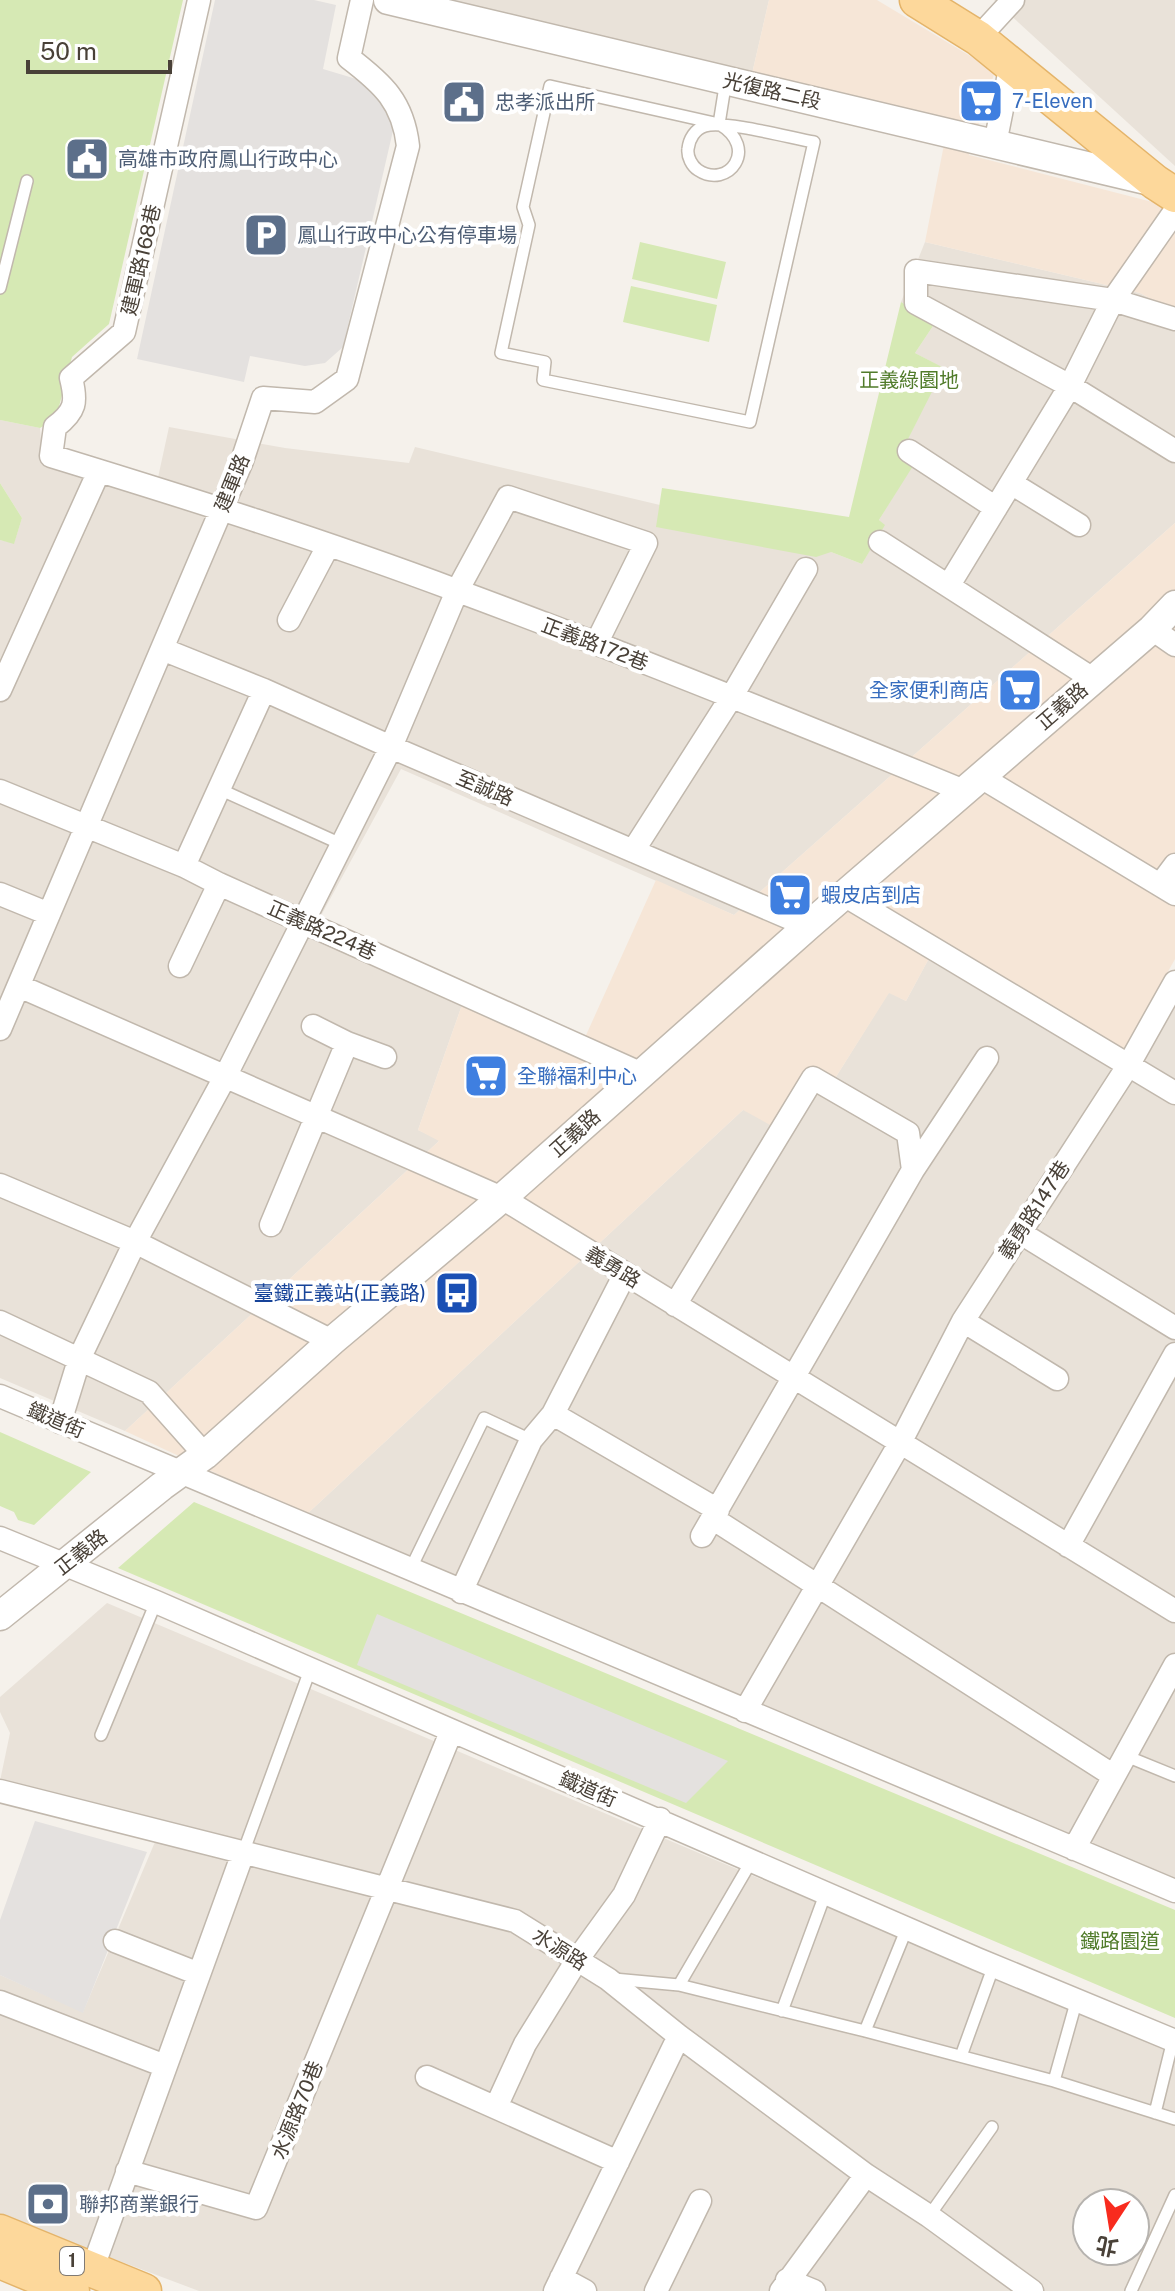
<svg xmlns="http://www.w3.org/2000/svg" width="1175" height="2291" viewBox="0 0 1175 2291" font-family="'Public Sans','Noto Sans TC',sans-serif">
  <style>
    .residential { fill: #e9e2d9; fill-rule: evenodd }
    .commercial { fill: #f6e6d7 }
    .green { fill: #d6e9b4 }
    .parking { fill: #e4e1df }
    .lines { fill: none; stroke-linecap: round; stroke-linejoin: round }
    .service-casing { stroke: #c1b8ad; stroke-width: 14 }
    .minor-casing { stroke: #c1b8ad; stroke-width: 25 }
    .tertiary-casing { stroke: #c1b8ad; stroke-width: 31 }
    .primary-casing { stroke: #e4b46a; stroke-width: 37 }
    .service { stroke: #fff; stroke-width: 11 }
    .minor { stroke: #fff; stroke-width: 22 }
    .tertiary { stroke: #fff; stroke-width: 28 }
    .primary { stroke: #fdd89b; stroke-width: 34 }
    .labels { text-anchor: middle; stroke-width: 8; stroke-linejoin: round; paint-order: stroke }
    .shield { fill: #fff; stroke: #807a74; stroke-width: 2 }
    .shield-label { font-size: 18px; font-weight: bold; fill: #494138 }
    .street-label { font-size: 20px; fill: #494138; stroke: #fff }
    .shop-label { font-size: 20px; fill: #366cbe; stroke: #fff; text-anchor: start }
    .service-label { font-size: 20px; fill: #4e5e75; stroke: #fff; text-anchor: start }
    .park-label { font-size: 20px; fill: #517c2b; stroke: #fff }
    .transit-label { font-size: 20px; fill: #164399; stroke: #fff; text-anchor: end }
  </style>
  <rect width="100%" height="100%" fill="#f5f1eb"/>
  <path class="residential" d="M425,0H769L751,78Z
    M994,0H1175V166Z
    M925,242L1140,293L1175,312V523L734,915L401,769L311,934L463,1002L418,1130L440,1140L125,1431L0,1378V540L14,543L22,518L0,483V420L40,428L43,465L154,496L169,427L285,448L409,463L415,447L660,505L657,526L831,552L862,564L884,525L879,520L912,466L900,455L943,368L915,353L935,323L901,302Z
    M928,960L1129,1078L1175,1000V1879L306,1515L743,1110L810,1066L834,1080L889,992L906,1001Z
    M107,1603L1175,2054V2291H199L0,2216V1975L83,2012L163,1823L0,1781L10,1733L0,1712V1697ZM1087,2203H1135V2251H1087Z"/>
  <path class="commercial" d="M769,0H877L995,71L969,155L1168,206L1175,211V312L1140,293L925,242L948,124L751,78Z
    M1175,523V852L1147,889L1175,906V959L1123,1053L939,940L906,1001L889,993L834,1080L810,1066L772,1126L743,1110L306,1515L125,1431L439,1141L418,1130L463,1002L578,1053L656,880L734,915Z"/>
  <path class="green" d="M0,0H183L109,324L72,357L56,418L40,428L0,420Z
    M640,242L726,262L717,299L632,279Z
    M631,286L717,305L709,342L623,322Z
    M901,302L935,323L915,353L944,368L900,455L913,466L879,520L885,525L862,564L831,552L816,557L656,527L662,488L849,517Z
    M0,483L22,518L14,544L0,540Z
    M0,1432L91,1472L34,1525L18,1520L14,1512L0,1506Z
    M194,1502L1175,1910V2018L118,1568Z"/>
  <path class="parking" d="M215,0H314L336,5L323,69L373,84L395,122L343,347L325,363L305,366L250,356L244,382L137,359Z
    M377,1614L728,1761L686,1803L357,1665Z
    M35,1821L147,1852L83,2013L0,1975V1920Z"/>
  <g class="lines">
    <g class="service-casing">
      <path id="service" d="M719,124C760,148 728,190 698,170C692,166 687,157 688,149C689,139 695,129 705,126C724,120 791,138 814,142L750,422L543,380L545,362L501,353L529,225L523,207L550,86L719,124L726,80
        M0,288L27,181
        M219,789L341,844
        M410,1570L484,1418L531,1440
        M101,1735L156,1602
        M1126,1756L1175,1776
        M243,1853L310,1670
        M614,1979L679,1985L865,2031L1054,2081L1175,2119
        M679,1985L752,1860
        M782,2011L826,1892
        M865,2031L907,1928
        M961,2056L994,1965
        M1054,2081L1077,1999
        M1155,2113L1173,2040
        M929,2216L992,2127
        M1131,2291L1175,2195"/>
    </g>
    <g class="minor-casing">
      <path id="minor" d="M199,0L124,332L71,378C77,402 76,411 55,427L51,456C188,498 325,541 458,591C628,654 796,722 964,791
        M978,38L1013,0
        M995,144L1011,64
        M1175,319L1113,300L916,271V303L1070,386L1175,451
        M909,451L996,508
        M1011,483L1079,525
        M880,542L1093,679
        M949,585L1070,386L1113,300L1175,211
        M289,620L328,546
        M1152,629L1175,645
        M162,649L264,690L391,747L808,926
        M0,690L99,471
        M981,777L1175,894
        M0,791L184,866L219,884L642,1074
        M633,851L732,696L806,569
        M184,866L264,690
        M1160,885L1175,865
        M0,894L49,914
        M844,895L1175,1093
        M180,966L219,884
        M19,986L502,1198L1175,1611
        M313,1026L347,1043L385,1057
        M0,1029L242,461L263,398L315,402L347,379L408,146C403,102 383,84 349,58L362,0
        M0,1185L135,1242L332,1341
        M271,1225L347,1043
        M1019,1232L1175,1328
        M675,1305L813,1078L908,1133L913,1170
        M963,1321L1057,1379
        M0,1322L149,1392L205,1455
        M0,1396L1175,1891
        M553,1414L718,1510
        M60,1422L80,1357L135,1242L225,1077L391,747L457,591L508,497L646,543L596,644
        M712,1518L1114,1776
        M702,1536L913,1170L987,1058
        M0,1538L156,1602L977,1959L1175,2041
        M1068,1546L1175,1354
        M461,1592L531,1440L553,1414L625,1274
        M745,1711L900,1443L963,1321L1128,1066L1175,982
        M0,1791L515,1921L608,1979L679,2036L866,2175L929,2216L1032,2291
        M1074,1849L1175,1665
        M115,1941L199,1974
        M0,2002L165,2066
        M427,2077L618,2162
        M496,2107L525,2044L577,1960L624,1895L660,1819
        M127,2171L256,2208L451,1732
        M92,2270L243,1853
        M561,2278L585,2291
        M787,2280L814,2291
        M555,2291L679,2036
        M656,2291L700,2201
        M781,2291L866,2175"/>
    </g>
    <g class="tertiary-casing">
      <path id="tertiary" d="M388,0L1154,182
        M0,1616L162,1486L205,1455L332,1341L502,1198L808,926L1152,629L1175,605"/>
    </g>
    <g class="primary-casing">
      <path id="primary" d="M917,0L978,38L1155,182L1175,195
        M0,2232L144,2291
        M0,2261L72,2291"/>
    </g>
    <use href="#service" class="service"/>
    <use href="#minor" class="minor"/>
    <use href="#tertiary" class="tertiary"/>
    <use href="#primary" class="primary"/>
  </g>
  <defs>
    <g id="supermarket-square" transform="scale(2.3)"><rect x="-9" y="-9" width="18" height="18" rx="4" fill="#3f7fe0" stroke="#fff"/><path d="M-6-5.5h2.5l.6 2H6L4.5 2H-2.5L-4.4-4H-6ZM-1.5 3.2a1.3 1.3 0 1 0 .1 0ZM3 3.2a1.3 1.3 0 1 0 .1 0Z" fill="#fff"/></g>
    <g id="civic-square" transform="scale(2.3)"><rect x="-9" y="-9" width="18" height="18" rx="4" fill="#5c6f8a" stroke="#fff"/><path d="M-.6-6.5H3V-4.5H.6V-3L4-1V1h2V6H-6V1h2V-1L-.6-3ZM-1.2 2.5V6h2.4V2.5Z" fill="#fff"/></g>
    <g id="parking-square" transform="scale(2.3)"><rect x="-9" y="-9" width="18" height="18" rx="4" fill="#5c6f8a" stroke="#fff"/><path d="M-3.5-5.5H1a3.5 3.5 0 0 1 0 7H-1V5.5H-3.5ZM-1-3.4V-.6H.8a1.4 1.4 0 0 0 0-2.8Z" fill="#fff"/></g>
    <g id="bus-square" transform="scale(2.3)"><rect x="-9" y="-9" width="18" height="18" rx="4" fill="#1a4fb4" stroke="#fff"/><path d="M-5-6H5V4H4V6H2V4H-2V6H-4V4H-5ZM-3.5-4V0h7V-4ZM-3.5 1.2v1.5H-2V1.2ZM2 1.2v1.5H3.5V1.2Z" fill="#fff"/></g>
    <g id="bank-square" transform="scale(2.3)"><rect x="-9" y="-9" width="18" height="18" rx="4" fill="#5c6f8a" stroke="#fff"/><path d="M-6-4H6V4H-6ZM0-2.3a2.3 2.3 0 1 0 0 4.6a2.3 2.3 0 1 0 0-4.6Z" fill="#fff"/></g>
  </defs>
  <g fill-rule="evenodd">
    <use href="#supermarket-square" x="981" y="101"/>
    <use href="#civic-square" x="464" y="102"/>
    <use href="#civic-square" x="87" y="159"/>
    <use href="#parking-square" x="266" y="235"/>
    <use href="#supermarket-square" x="1020" y="690"/>
    <use href="#supermarket-square" x="790" y="895"/>
    <use href="#supermarket-square" x="486" y="1076"/>
    <use href="#bus-square" x="457" y="1293"/>
    <use href="#bank-square" x="48" y="2204"/>
  </g>
  <g class="labels">
    <rect class="shield" x="60" y="2247" width="24" height="28" rx="6"/>
    <g class="shield-label">
      <text x="72" y="2267">1</text>
    </g>
    <g class="street-label">
      <text transform="translate(772 91) rotate(13)" y="7">光復路二段</text>
      <text transform="translate(141 260) rotate(-77)" y="7">建軍路168巷</text>
      <text transform="translate(232 483) rotate(-68)" y="7">建軍路</text>
      <text transform="translate(595 644) rotate(21)" y="7">正義路172巷</text>
      <text transform="translate(1062 706) rotate(-41)" y="7">正義路</text>
      <text transform="translate(485 788) rotate(23)" y="7">至誠路</text>
      <text transform="translate(322 930) rotate(24)" y="7">正義路224巷</text>
      <text transform="translate(575 1133) rotate(-42)" y="7">正義路</text>
      <text transform="translate(1034 1210) rotate(-57)" y="7">義勇路147巷</text>
      <text transform="translate(613 1267) rotate(31)" y="7">義勇路</text>
      <text transform="translate(56 1420) rotate(23)" y="7">鐵道街</text>
      <text transform="translate(81 1552) rotate(-38)" y="7">正義路</text>
      <text transform="translate(588 1789) rotate(23)" y="7">鐵道街</text>
      <text transform="translate(560 1949) rotate(32)" y="7">水源路</text>
      <text transform="translate(297 2110) rotate(-68)" y="7">水源路70巷</text>
    </g>
    <g class="shop-label">
      <text x="1012" y="108">7-Eleven</text>
      <text x="989" y="697" text-anchor="end">全家便利商店</text>
      <text x="821" y="902">蝦皮店到店</text>
      <text x="517" y="1083">全聯福利中心</text>
    </g>
    <g class="service-label">
      <text x="495" y="109">忠孝派出所</text>
      <text x="118" y="166">高雄市政府鳳山行政中心</text>
      <text x="297" y="242">鳳山行政中心公有停車場</text>
      <text x="79" y="2211">聯邦商業銀行</text>
    </g>
    <g class="park-label">
      <text x="909" y="387">正義綠園地</text>
      <text x="1120" y="1948">鐵路園道</text>
    </g>
    <g class="transit-label">
      <text x="426" y="1300">臺鐵正義站(正義路)</text>
    </g>
  </g>
  <g transform="translate(1111 2227) rotate(192)"><circle r="38" fill="#ffffff" stroke="#b6b3af" stroke-width="2"/>
  <path d="M0-6L14 30L0 20L-14 30Z" fill="#f82b1e"/>
  <text y="-12" font-size="22" font-weight="bold" text-anchor="middle" fill="#494138">北</text>
  </g>
  <path d="M28 60v12h142v-12" fill="none" stroke="#494138" stroke-width="4"/>
  <text x="40" y="60" font-size="24" fill="#494138" stroke="#ffffff" stroke-width="6" paint-order="stroke">50 m</text>
</svg>
